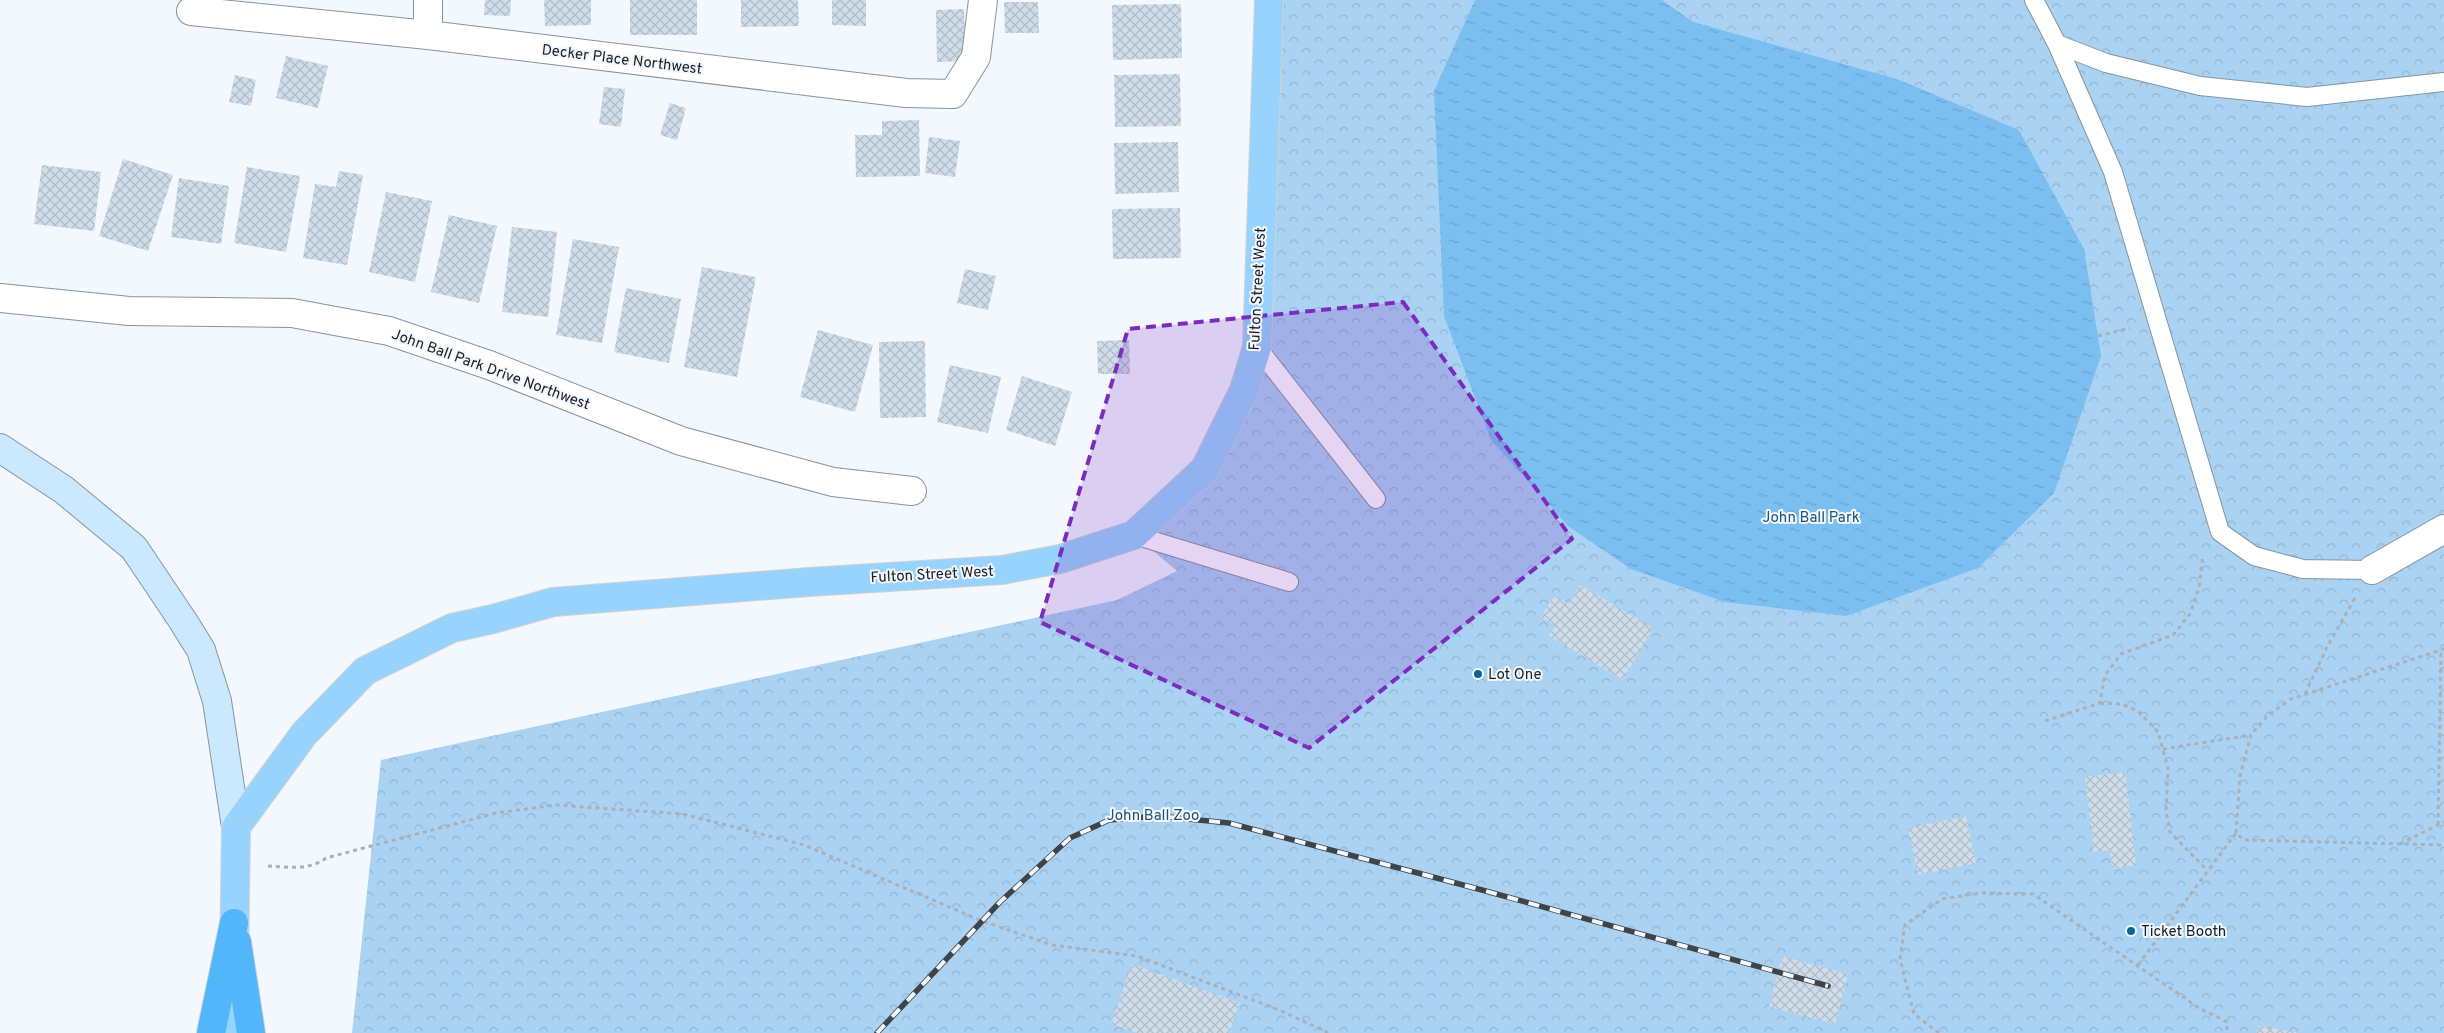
<svg xmlns="http://www.w3.org/2000/svg" width="2444" height="1033" viewBox="0 0 2444 1033" font-family="Overpass,sans-serif">
  <style>
    .park { fill: url(#park-crowns) }
    .water { fill: url(#water-ripples) }
    .building { fill: url(#building-cross-hatch) }
    .lines { fill: none; stroke-linecap: round; stroke-linejoin: round }
    .service-casing { stroke: #86949f; stroke-width: 20 }
    .minor-casing { stroke: #86949f; stroke-width: 30 }
    .secondary-casing { stroke: #86949f; stroke-width: 30 }
    .primary-casing { stroke: #d1d2d3; stroke-width: 30 }
    .motorway-casing { stroke: #d1d2d3; stroke-width: 30 }
    .path { stroke: #aab0b5; stroke-width: 3; stroke-dasharray: 4 4; stroke-linecap: butt }
    .service { stroke: #fff; stroke-width: 18 }
    .minor { stroke: #fff; stroke-width: 28 }
    .secondary { stroke: #cbe9fe; stroke-width: 28 }
    .primary { stroke: #97d3fc; stroke-width: 28 }
    .motorway { stroke: #51b6fa; stroke-width: 28 }
    .rail-casing { stroke: #3f4448; stroke-width: 5.5 }
    .rail { stroke: #f2f8fd; stroke-width: 4; stroke-dasharray: 11; stroke-linecap: butt }
    .marked { fill: #7b2cbf; fill-opacity: 0.2; stroke: #7b2cbf; stroke-width: 4; stroke-dasharray: 10 6; stroke-linejoin: round }
    .poi-dot { fill: #0d6294; stroke: #f2f8fd; stroke-width: 2 }
    .labels { text-anchor: middle; stroke-width: 4; stroke-linejoin: round; paint-order: stroke }
    .street-label { font-size: 15px; fill: #191e22; stroke: #f2f8fd }
    .park-label { font-size: 15px; fill: #205274; stroke: #f2f8fd }
    .poi-label { font-size: 15px; fill: #191e22; stroke: #f2f8fd; text-anchor: start }
  </style>
  <defs>
    <pattern id="park-crowns" width="20" height="18" patternUnits="userSpaceOnUse" patternTransform="scale(1.25)"><rect width="20" height="18" fill="#aad3f3"/><path d="M2 6a3 3 0 1 1 6 0M12 15a3 3 0 1 1 6 0" fill="none" stroke="#92b5d0"/></pattern>
    <pattern id="water-ripples" width="26" height="14" patternUnits="userSpaceOnUse" patternTransform="scale(1.25)"><rect width="26" height="14" fill="#7bbef0"/><path d="M2 4q2-2 4 0t4 0M15 11q2-2 4 0t4 0" fill="none" stroke="#6aa3ce"/></pattern>
    <pattern id="building-cross-hatch" width="8" height="8" patternUnits="userSpaceOnUse" patternTransform="scale(1.25)"><rect width="8" height="8" fill="#cedde9"/><path d="M0 0l8 8M0 8l8-8" fill="none" stroke="#b0bdc8"/></pattern>
  </defs>
  <rect width="100%" height="100%" fill="#f2f8fd"/>
  <path class="park" d="M1269,0H2444V1033H352L381,760L1117,600L1177,571L1134,535L1205,469L1244,390Z"/>
  <path class="water" d="M1475,0H1662L1693,22L1897,79L2019,130L2084,249L2101,356L2054,493L1978,568L1846,616L1725,602L1631,569L1568,526L1491,440L1444,316L1434,91Z"/>
  <path class="building" d="M485,0H511L510,16L484,15Z
    M544,0H591V25L545,26Z
    M630,0H697V35H630Z
    M741,0H798L799,26L741,27Z
    M832,0H866V26L832,25Z
    M1004,2H1038L1039,33H1005Z
    M1181,4L1182,58L1113,60L1112,5Z
    M964,9L966,61L937,62L936,10Z
    M286,56L328,66L318,108L276,98Z
    M1180,74L1181,126L1115,127L1114,75Z
    M235,75L256,80L251,106L229,102Z
    M604,87L625,89L621,127L599,124Z
    M670,103L686,108L677,140L660,135Z
    M919,120L920,176L856,177L855,135H882V121Z
    M929,137L960,141L955,177L925,173Z
    M1178,142L1179,192L1115,194L1114,143Z
    M123,159L173,175L148,251L99,236Z
    M42,165L101,172L94,231L34,224Z
    M247,167L300,176L286,252L234,243Z
    M339,171L363,175L347,265L303,258L315,184L336,187Z
    M179,178L229,186L221,244L171,237Z
    M386,192L432,201L415,282L369,272Z
    M1180,208L1181,258L1113,259L1112,209Z
    M449,215L497,226L479,303L431,292Z
    M512,227L557,232L548,317L502,312Z
    M573,239L619,247L602,343L556,335Z
    M702,267L756,277L737,377L684,367Z
    M965,269L996,276L988,310L957,303Z
    M626,288L681,299L669,363L614,352Z
    M818,330L873,345L855,412L800,397Z
    M1129,340L1130,374H1098L1097,341Z
    M925,341L926,417L880,418L879,342Z
    M950,365L1001,377L988,433L937,422Z
    M1022,376L1072,392L1055,446L1006,430Z
    M1580,585L1653,628L1623,680L1549,636L1555,626L1541,617L1554,595L1569,604Z
    M2125,772L2136,865L2112,869L2110,850L2094,852L2085,777Z
    M1966,816L1976,863L1918,875L1908,828Z
    M1782,956L1848,974L1835,1024L1769,1007Z
    M1132,964L1240,1003L1229,1033H1137L1111,1024Z
    M2258,1026L2296,1032V1033H2257Z"/>
  <g class="lines">
    <g class="service-casing">
      <path id="service" d="M2034,0L2057,44L2113,172L2220,532L2254,556L2303,569L2372,570
        M2057,44L2106,63L2200,86L2307,97L2444,82
        M1257,347L1376,499
        M1134,535L1289,582"/>
    </g>
    <g class="minor-casing">
      <path id="minor" d="M191,11L428,35L906,93L953,94L976,57L983,0
        M428,35V0
        M0,298L129,311L292,313L389,331L489,365L681,441L833,482L912,491
        M2372,570L2444,529"/>
    </g>
    <g class="secondary-casing">
      <path id="secondary" d="M0,448L64,490L134,548L183,621L201,650L217,701L236,827"/>
    </g>
    <g class="primary-casing">
      <path id="primary" d="M233,1033L236,827L304,734L365,671L452,628L493,619L553,602L809,582L1002,570L1060,559L1134,535L1205,469L1244,390L1257,347L1269,0"/>
    </g>
    <g class="motorway-casing">
      <path id="motorway" d="M237,942L251,1033
        M211,1033L234,923"/>
    </g>
    <path class="path" d="M2098,336L2130,328
      M2305,694L2328,645L2355,598
      M2100,703L2121,704L2138,711L2158,732L2168,768L2166,811L2170,832L2207,870
      M2045,721L2100,703L2105,675L2121,654L2173,635L2190,614L2199,588L2203,555
      M2163,749L2251,735
      M2438,825L2441,649
      M2236,833L2240,776L2251,735L2267,716L2291,699L2444,649
      M2400,844L2444,822
      M268,866C287,867 309,871 326,858L496,813L556,805L683,814L804,845L982,921L1052,945L1137,956L1279,1010L1329,1033
      M2138,965L2236,833L2244,840L2444,845
      M1939,1033L1914,1014L1900,959L1905,925L1942,899L1981,893L2033,894L2199,1008L2227,1022V1033"/>
    <use href="#service" class="service"/>
    <use href="#minor" class="minor"/>
    <use href="#secondary" class="secondary"/>
    <use href="#primary" class="primary"/>
    <use href="#motorway" class="motorway"/>
    <g class="rail-casing">
      <path id="rail" d="M877,1033L1000,902L1070,838L1109,820L1158,816L1229,823L1482,890L1828,986"/>
    </g>
    <use href="#rail" class="rail"/>
  </g>
  <path class="marked" d="M1403,302L1572,539L1309,748L1040,622L1128,329Z"/>
  <g class="poi-dot">
    <circle cx="1478" cy="674" r="5"/>
    <circle cx="2131" cy="931" r="5"/>
  </g>
  <g class="labels">
    <g class="street-label">
      <text transform="translate(622 59) rotate(7)" y="5">Decker Place Northwest</text>
      <text transform="translate(1257 289) rotate(-87)" y="5">Fulton Street West</text>
      <text transform="translate(491 369) rotate(20)" y="5">John Ball Park Drive Northwest</text>
      <text transform="translate(932 574) rotate(-3)" y="5">Fulton Street West</text>
    </g>
    <g class="park-label">
      <text x="1811" y="522">John Ball Park</text>
      <text x="1153" y="820">John Ball Zoo</text>
    </g>
    <g class="poi-label">
      <text x="1488" y="679">Lot One</text>
      <text x="2141" y="936">Ticket Booth</text>
    </g>
  </g>
</svg>
